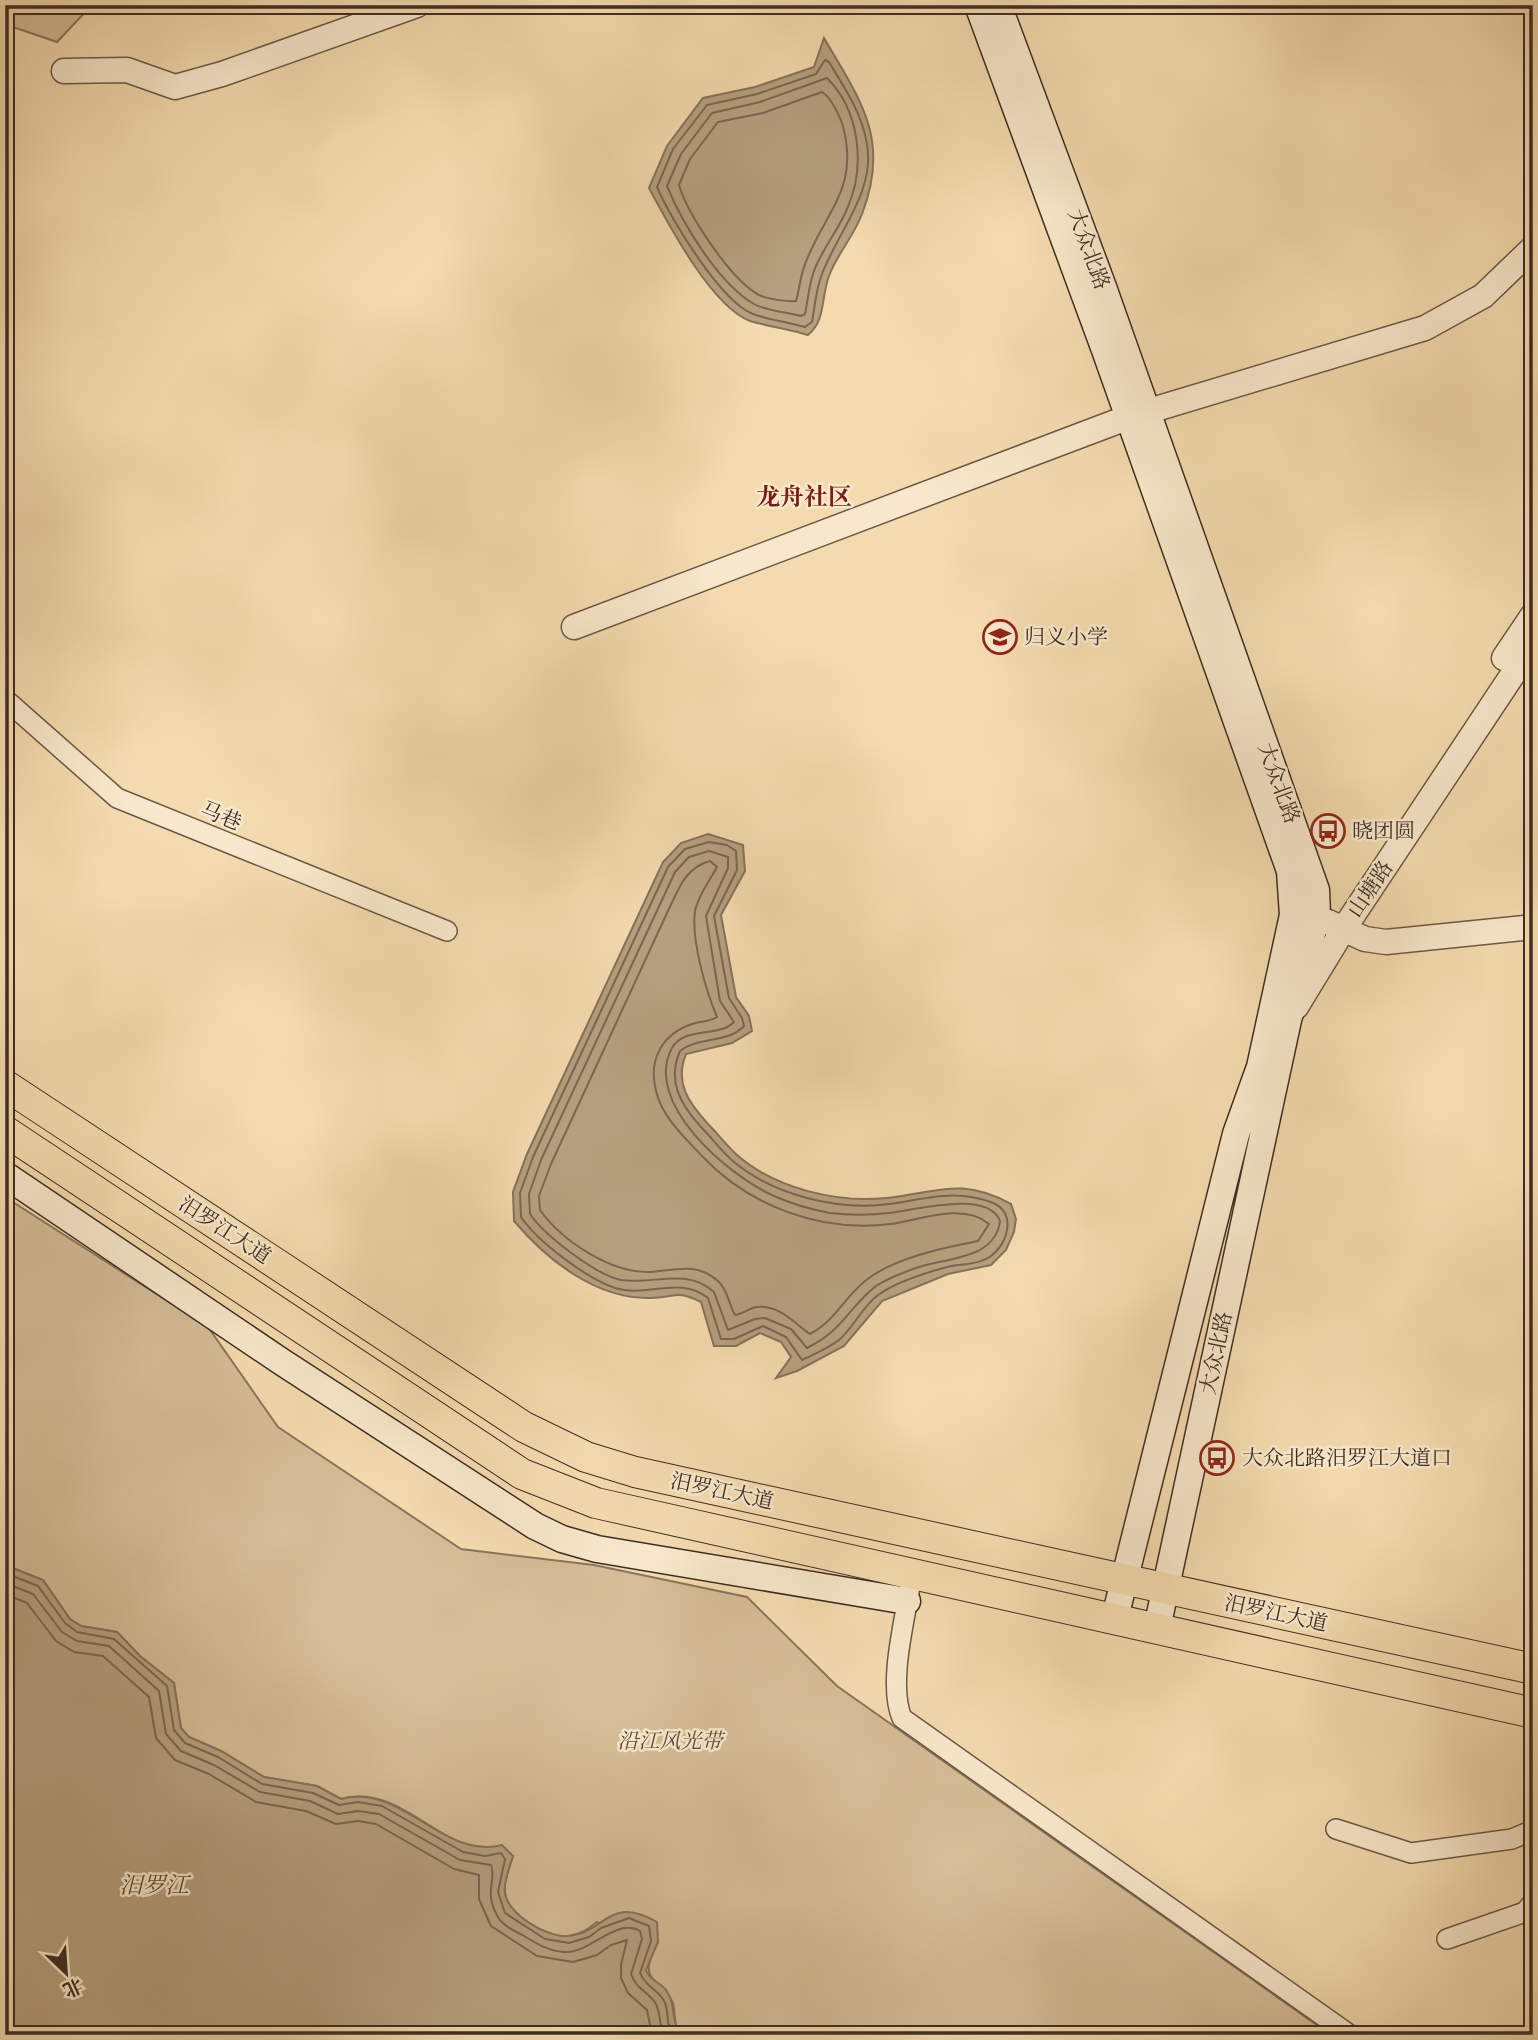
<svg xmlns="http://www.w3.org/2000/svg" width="1538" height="2040" viewBox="0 0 1538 2040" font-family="'IM FELL French Canon','Noto Serif SC',serif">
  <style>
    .green { fill: #d5bd97; stroke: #8a755d; stroke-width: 2 }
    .water { fill: #b6a07f; stroke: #86725a; stroke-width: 2 }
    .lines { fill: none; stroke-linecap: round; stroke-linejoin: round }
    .shore { stroke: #7a6651; stroke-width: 2 }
    .minor-casing { stroke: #6c5846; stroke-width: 22 }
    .tertiary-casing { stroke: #6c5846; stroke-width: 27 }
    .secondary-casing { stroke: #3e2d23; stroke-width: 29 }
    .primary-casing { stroke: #3e2d23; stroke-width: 32 }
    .minor { stroke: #f8e8cb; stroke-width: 19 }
    .tertiary { stroke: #f8e8cb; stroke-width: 24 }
    .secondary { stroke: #f8e8cb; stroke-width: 26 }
    .primary { stroke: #f4dbaf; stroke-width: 30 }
    .labels { text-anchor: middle; stroke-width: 5; stroke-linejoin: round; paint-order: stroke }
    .street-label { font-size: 21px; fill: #3e2d23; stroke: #f8e8cb }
    .poi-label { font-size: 21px; fill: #3e2d23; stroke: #f8e8cb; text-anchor: start }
    .park-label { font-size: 21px; font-style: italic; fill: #5c4a3a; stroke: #f8e8cb }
    .water-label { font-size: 23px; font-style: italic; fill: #5c4a3a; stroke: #f8e8cb }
    .quarter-label { font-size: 24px; font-weight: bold; fill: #7a1f14; stroke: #f8e8cb }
  </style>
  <rect width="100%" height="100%" fill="#f4dbaf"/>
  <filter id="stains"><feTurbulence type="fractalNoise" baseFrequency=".00286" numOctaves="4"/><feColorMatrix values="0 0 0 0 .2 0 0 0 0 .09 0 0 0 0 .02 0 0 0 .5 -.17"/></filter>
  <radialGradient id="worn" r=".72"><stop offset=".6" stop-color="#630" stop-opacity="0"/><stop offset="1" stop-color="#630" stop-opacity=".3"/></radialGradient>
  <path class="green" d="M5,5H123L106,14L90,7L57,42L16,28L5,30Z
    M5,1197L208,1327L278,1427L461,1549L594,1565L747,1597L837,1686L1331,2035H775C745,2021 709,2038 677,2028C673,2019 676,2009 672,2001C664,1984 643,1980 650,1961L597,1922C588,1929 580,1935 568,1936C547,1938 508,1915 505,1893C503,1882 510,1866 513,1856C498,1852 479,1851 465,1845C423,1828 390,1786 341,1799L317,1786L264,1777L221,1751L189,1737L181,1729L174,1683L140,1656L117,1632L81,1626L70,1619L43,1580L5,1565Z"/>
  <path class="water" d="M824,38C860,100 891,139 862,214C854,236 837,254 829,276C821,297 826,320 808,335C790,329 766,326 750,321C711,306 668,223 649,188L667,146L703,98L755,87L814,67Z
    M708,834L743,845L745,871L721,915L736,997L749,1016L752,1031L732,1043L686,1054C674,1083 689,1103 708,1124C718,1134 727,1146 737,1155C776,1189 837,1203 887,1198C937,1192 962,1177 1011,1204L1016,1219L1014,1232L1006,1250L991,1265L948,1274L882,1301L844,1346L797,1371L776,1378L791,1357L781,1342L760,1333L736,1346H714L701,1302C675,1289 676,1298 650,1298C596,1299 547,1260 514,1221L513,1192L527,1154L663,862L681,843Z
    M5,1565L43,1580L70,1619L81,1626L117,1632L140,1656L174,1683L181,1728L189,1737L221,1751L264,1777L317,1786L341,1799C403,1783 442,1860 502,1845L513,1856C510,1866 503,1882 505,1893C507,1914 547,1938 568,1936C606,1933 608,1894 657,1922L658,1942L646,1970C650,1981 660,1982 666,1990C675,2002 672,2015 677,2028C709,2038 745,2021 775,2035H5Z"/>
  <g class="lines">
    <path class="shore" d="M825,60L829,62C844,87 860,110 866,139C878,189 838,231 822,274C816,289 815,306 812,322L805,327C788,322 769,320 753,314C721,302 670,218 657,187L673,149L707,105L757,94L816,74Z
      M827,78C860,111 866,167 847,209C838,231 822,249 814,271C809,284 808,300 805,314L801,316C787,312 766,311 754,304C719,284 682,223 667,186L681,154L712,113L760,102Z
      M822,92C830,97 838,113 842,123C862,191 821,214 803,270C800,280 799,291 796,301C788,302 767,299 759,295C731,280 688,215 679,185L690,159L718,122L763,113Z
      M709,842L727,845L736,851L737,870L714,916L729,998L742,1018L744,1026C727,1044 699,1036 680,1051C667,1081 680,1104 701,1127C712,1138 722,1152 734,1162C774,1195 837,1211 889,1204C926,1199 957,1188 993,1203C1018,1213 1007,1247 988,1258C977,1265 959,1264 947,1267C925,1273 896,1282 878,1295C862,1307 854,1327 839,1340C829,1348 814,1354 802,1360L786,1337L763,1326L734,1339H721L708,1298C680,1275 647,1298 615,1288C586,1278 538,1242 521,1217L520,1193L533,1157L668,867L685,849Z
      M709,851L728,857V868L706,916L720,1001L734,1022C719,1038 684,1026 672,1048C642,1103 729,1176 774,1196C790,1203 813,1210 830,1213C848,1215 871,1215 889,1213C912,1211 988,1189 1000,1221C995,1261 944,1257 913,1269C900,1274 880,1281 870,1291C844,1315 842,1330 807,1348L791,1329L765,1318L755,1319L728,1330L714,1292C687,1267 653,1285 621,1280C596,1275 544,1235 530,1214L529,1194L541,1160L675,872L689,857Z
      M710,861L717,867C710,880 698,896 695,911C691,940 706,991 717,1017C710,1022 700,1021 692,1024C662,1034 648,1060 656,1091C662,1117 685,1138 702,1156C749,1206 821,1233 891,1224C920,1220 963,1202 989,1224L978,1241C943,1248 893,1258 865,1281C844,1298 835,1321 810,1334C795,1324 779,1304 756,1307C748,1309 742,1314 735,1315C729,1305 728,1290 718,1281C696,1262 677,1270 651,1272C612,1274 562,1241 540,1210L539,1196L551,1164L667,913C678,891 684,868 710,861Z
      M5,1573L38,1586L65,1623L77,1632L114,1639L167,1686L174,1730L185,1743L218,1757L262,1784L313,1793L339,1805L358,1802L382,1806L463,1852L485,1856L501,1853L505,1859L498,1892L505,1913L545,1939L569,1943L589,1937L601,1928L629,1918L649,1926L651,1941L640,1973C645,1987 660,1990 665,2003C670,2015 664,2026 676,2035
      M5,1583L33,1594L62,1632L77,1641L109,1646L159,1691L166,1734L181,1751L214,1765L260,1792L310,1801L338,1814L358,1811L379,1814L460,1860L491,1865C497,1881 483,1891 498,1917C503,1926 515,1931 524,1936C537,1944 549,1951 564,1952C590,1954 616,1917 640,1931L642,1939L631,1974C636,1988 645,1990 654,2001C661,2009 659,2024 663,2035
      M5,1594L27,1603L56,1641L74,1652L103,1656L149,1697L156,1738L175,1760L209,1774L256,1802L306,1811L336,1824L358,1821L376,1824L454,1869L479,1875V1899L491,1926L537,1956L573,1962L597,1955L611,1945L627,1940L621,1965V1978L628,1993L647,2010L652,2035"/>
    <g class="minor-casing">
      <path id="minor" d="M5,699L117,798L447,931
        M910,1587C904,1623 888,1685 902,1718L1350,2035
        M1336,1829L1411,1853L1512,1839L1533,1830
        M1447,1939L1525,1912L1533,1902"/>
    </g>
    <g class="tertiary-casing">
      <path id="tertiary" d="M64,71L127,70L175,87L222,74L417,5
        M574,627L1129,417L1425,328L1483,296L1533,248
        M1504,658L1533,615
        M1328,922L1365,939L1386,942L1533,927
        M1296,1007L1343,930L1533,644"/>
    </g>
    <g class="secondary-casing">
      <path id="secondary" d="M978,5L1105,350L1290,871L1293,915L1260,1067L1236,1134L1115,1617
        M998,5L1103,287L1316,890L1317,915L1288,1020L1157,1628
        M5,1175L282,1362L535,1526L562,1539L597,1549L907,1601"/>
    </g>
    <g class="primary-casing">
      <path id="primary" d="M5,1085L524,1427L586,1457L635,1472L1533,1669
        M5,1131L522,1474L596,1503L1533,1713"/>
    </g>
    <use href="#minor" class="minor"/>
    <use href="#tertiary" class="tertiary"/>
    <use href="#secondary" class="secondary"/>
    <use href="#primary" class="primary"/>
  </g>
  <defs>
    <g id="school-ring" transform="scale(1.75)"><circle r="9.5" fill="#f8e8cb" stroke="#8f2418" stroke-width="1.5"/><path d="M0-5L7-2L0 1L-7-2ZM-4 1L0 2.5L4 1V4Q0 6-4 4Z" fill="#8f2418"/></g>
    <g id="bus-ring" transform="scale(1.75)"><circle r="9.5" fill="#f8e8cb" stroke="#8f2418" stroke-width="1.5"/><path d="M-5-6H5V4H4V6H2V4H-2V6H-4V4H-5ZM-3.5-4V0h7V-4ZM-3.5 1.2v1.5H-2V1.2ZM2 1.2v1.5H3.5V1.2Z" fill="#8f2418"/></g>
  </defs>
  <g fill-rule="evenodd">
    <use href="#school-ring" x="1000" y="637"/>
    <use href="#bus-ring" x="1328" y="831"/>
    <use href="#bus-ring" x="1217" y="1458"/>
  </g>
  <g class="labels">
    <g class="street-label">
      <text transform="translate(1089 249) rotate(70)" y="7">大众北路</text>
      <text transform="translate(1279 783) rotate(70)" y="7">大众北路</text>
      <text transform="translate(221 816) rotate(22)" y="7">马巷</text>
      <text transform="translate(1370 889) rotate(-56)" y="7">山塘路</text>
      <text transform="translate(225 1230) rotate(33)" y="7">汨罗江大道</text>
      <text transform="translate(1216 1353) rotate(-78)" y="7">大众北路</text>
      <text transform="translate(722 1491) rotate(12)" y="7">汨罗江大道</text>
      <text transform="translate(1276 1613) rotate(12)" y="7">汨罗江大道</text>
    </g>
    <g class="poi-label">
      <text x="1024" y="644">归义小学</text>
      <text x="1352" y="838">晓团圆</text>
      <text x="1242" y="1465">大众北路汨罗江大道口</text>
    </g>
    <g class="park-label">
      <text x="670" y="1748">沿江风光带</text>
    </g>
    <g class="water-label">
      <text x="154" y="1893">汨罗江</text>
    </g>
    <g class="quarter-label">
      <text x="804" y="505">龙舟社区</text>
    </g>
  </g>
  <rect width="1538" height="2040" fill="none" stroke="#f4dbaf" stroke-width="28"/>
  <rect x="7" y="7" width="1524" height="2026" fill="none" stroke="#3e2d23" stroke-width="3.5"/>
  <rect x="14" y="14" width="1510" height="2012" fill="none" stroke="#3e2d23" stroke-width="2"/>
  <g transform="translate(66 1973) rotate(155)" stroke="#f8e8cb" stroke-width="5" paint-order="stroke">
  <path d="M0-5L12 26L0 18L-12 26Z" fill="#3e2d23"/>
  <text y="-10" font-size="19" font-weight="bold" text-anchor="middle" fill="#3e2d23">北</text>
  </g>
  <rect width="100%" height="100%" filter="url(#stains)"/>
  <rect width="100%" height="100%" fill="url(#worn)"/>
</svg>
